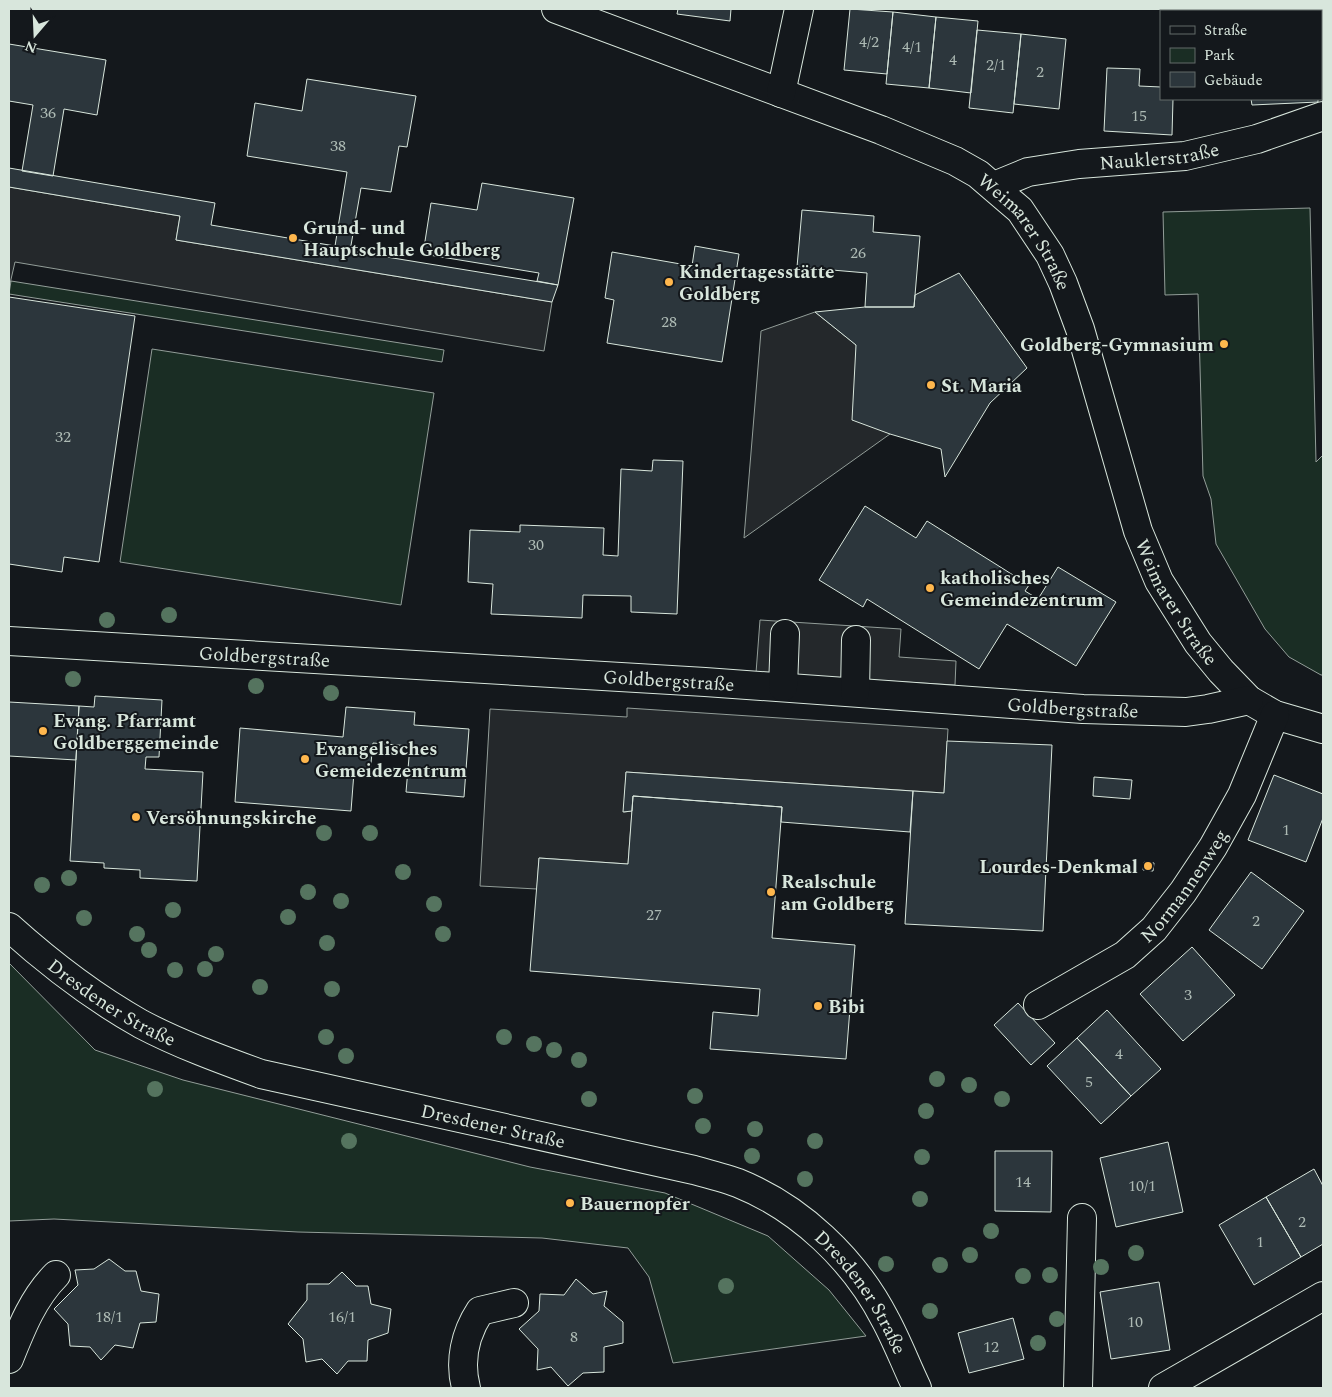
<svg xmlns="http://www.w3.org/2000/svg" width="1332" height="1397" viewBox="0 0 1332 1397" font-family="Spectral,serif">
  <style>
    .green { fill: #1a2d24; stroke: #939e99 }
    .parking { fill: #24282b; stroke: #939e99 }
    .building { fill: #2c363c; stroke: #d8e6dc }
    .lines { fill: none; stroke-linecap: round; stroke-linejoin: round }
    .minor-casing { stroke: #d8e6dc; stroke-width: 30 }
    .minor { stroke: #14181c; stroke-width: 28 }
    .tree { fill: #55745f }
    .poi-dot { fill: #ffb74d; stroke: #14181c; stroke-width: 2 }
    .labels { text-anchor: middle; stroke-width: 4; stroke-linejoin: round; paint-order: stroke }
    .number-label { font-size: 16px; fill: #adbab4 }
    .street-label { font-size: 19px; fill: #d8e6dc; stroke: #14181c }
    .poi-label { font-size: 19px; font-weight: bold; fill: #d8e6dc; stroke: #14181c; text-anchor: start }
  </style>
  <rect width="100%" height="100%" fill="#14181c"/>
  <path class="green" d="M1310,208L1316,462L1323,455V675H1321L1289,657L1265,629L1216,544L1211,499L1203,476L1198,294L1165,295L1163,212Z
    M11,281L444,350L442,362L9,294Z
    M152,349L434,393L401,605L120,562Z
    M9,963L95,1050L183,1080L530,1167L665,1193L768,1236L829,1290L866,1336L673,1363L649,1277L628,1248L542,1238L298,1232L54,1219L9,1221Z"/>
  <path class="parking" d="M9,187L180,216L176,240L552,302L544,351L15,262L9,288Z
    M815,312L856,345L890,434L744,538L761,331Z
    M760,620L901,629L899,657L956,661L955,685L756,673Z
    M627,708L948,729L944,793L626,772L624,812L632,811L628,864L539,858L537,889L480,886L490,709L627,717Z"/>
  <path class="building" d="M678,9H731L730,21L677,14Z
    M850,9L893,12L887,74L844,70Z
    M893,12L936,17L929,88L886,84Z
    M936,17L978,21L971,93L929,88Z
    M977,30L1021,34L1013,113L969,108Z
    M1021,34L1066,39L1059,109L1014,104Z
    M9,44L106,60L97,115L64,109L53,176L22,171L33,105L9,101Z
    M1107,68L1140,69L1139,86L1161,87V99H1173L1172,135L1104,131Z
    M307,79L416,96L407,147L399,146L391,192L361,188L350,251L558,285L552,302L176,240L180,216L9,187V168L215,203L211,225L335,246L347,172L247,156L255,103L302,111Z
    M1251,99H1318V102L1252,105Z
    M482,183L574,198L558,285L537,281L539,273L423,254L431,203L477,210Z
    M802,210L874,216L873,232L920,236L914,307H865L867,273L797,267Z
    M695,246L739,254L722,362L607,343L614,300L605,298L612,252L692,266Z
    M959,273L1027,368L990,403L945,477L941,449L890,434L852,420L856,345L815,312L865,307H914L915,295Z
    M9,297L135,316L99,562L64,557L62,572L9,564Z
    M653,460L683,461L677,614L631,612V596L583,595L582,618L491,614L493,584L468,582L470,530L520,532V525L604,528L603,555L618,556L621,469L652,471Z
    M865,506L916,538L927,521L1029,585L1025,591L1038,599L1058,567L1116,602L1076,666L1007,624L979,669L867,599L863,607L819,580Z
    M95,696L162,700L159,757H146L145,769L203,772L197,881L140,878V870L104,868V863L70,861L79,706L94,707Z
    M9,702L79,706L76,760L9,756Z
    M346,707L415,712L414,725L469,729L464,797L406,792L410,746L373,743L370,773L354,772L351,811L235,802L240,728L343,737Z
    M947,741L1052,745L1043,931L905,924L913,791L944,793Z
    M626,772L913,791L910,832L781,822L782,807L633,796L632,811L623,812Z
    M1274,775L1323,794V818L1306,862L1248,840Z
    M1094,777L1132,780L1130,799L1093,796Z
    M633,796L782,807L772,938L855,945L846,1059L710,1049L713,1012L758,1016L760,989L530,971L539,858L628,864Z
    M1144,862L1154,863L1153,871L1143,870Z
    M1251,872L1304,911L1262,969L1209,930Z
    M1192,947L1235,995L1183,1041L1140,994Z
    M1018,1003L1055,1043L1031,1065L994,1025Z
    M1107,1010L1161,1069L1131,1096L1077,1038Z
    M1077,1038L1131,1096L1101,1124L1047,1066Z
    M1168,1142L1183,1212L1116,1227L1100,1158Z
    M995,1151H1052L1051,1212L995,1211Z
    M1314,1169L1323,1186V1244L1301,1257L1266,1197Z
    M1266,1197L1301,1257L1254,1285L1219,1225Z
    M109,1259L125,1271H136L141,1291L159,1294L156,1322L140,1323L133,1348L115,1345L101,1360L90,1347L70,1346L68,1324L54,1309L78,1285L75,1270L94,1269Z
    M342,1272L356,1286H368L371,1304L391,1309L388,1333L368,1340L367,1361H348L337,1374L322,1359L306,1362L303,1339L288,1324L307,1300V1284H329Z
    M576,1279L593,1294L607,1291L604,1306L623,1322V1343L604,1347V1372L583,1373L568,1386L551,1367L537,1370L538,1349L519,1329L539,1311L540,1294L564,1295Z
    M1159,1282L1170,1350L1111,1359L1100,1292Z
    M1013,1318L1024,1359L969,1373L958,1333Z"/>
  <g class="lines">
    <g class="minor-casing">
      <g id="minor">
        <path id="s1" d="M556,9L881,130L955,161L978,174L1020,210L1050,255L1063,283L1080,329L1138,531L1159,581L1198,643L1221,671L1249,700L1275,715L1323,729"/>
        <path d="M781,93L799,9"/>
        <path id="s2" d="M994,186L1028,172L1079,164L1185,156L1257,139L1323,116"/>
        <path id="s3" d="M9,641L705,682L1083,709L1186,712L1208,709L1249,700"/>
        <path d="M783,687L785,634"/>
        <path d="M855,692L856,640"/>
        <path id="s4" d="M9,927C49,963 93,997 141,1024C179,1044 220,1059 261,1074L694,1170C709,1174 724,1178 738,1183C800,1208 854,1259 885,1319C897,1341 906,1365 917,1388"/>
        <path id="s5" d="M1038,1005L1125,955L1154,929L1183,892L1213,847L1242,795L1275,715"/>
        <path d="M9,1359C21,1329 33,1298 56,1275"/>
        <path d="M466,1388C459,1361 465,1334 480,1311L514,1303"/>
        <path d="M1078,1388L1082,1218"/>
        <path d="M1163,1388L1323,1296"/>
      </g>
    </g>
    <use href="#minor" class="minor"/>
  </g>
  <g class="tree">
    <circle cx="169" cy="615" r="8"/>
    <circle cx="107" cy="620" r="8"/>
    <circle cx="73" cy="679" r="8"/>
    <circle cx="256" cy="686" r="8"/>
    <circle cx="331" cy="693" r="8"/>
    <circle cx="324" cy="833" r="8"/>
    <circle cx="370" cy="833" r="8"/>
    <circle cx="403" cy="872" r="8"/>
    <circle cx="69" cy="878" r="8"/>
    <circle cx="42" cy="885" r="8"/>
    <circle cx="308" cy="892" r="8"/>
    <circle cx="341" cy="901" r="8"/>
    <circle cx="434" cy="904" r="8"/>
    <circle cx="173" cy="910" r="8"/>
    <circle cx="288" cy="917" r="8"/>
    <circle cx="84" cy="918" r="8"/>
    <circle cx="137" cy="934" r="8"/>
    <circle cx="443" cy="934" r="8"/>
    <circle cx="327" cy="943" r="8"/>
    <circle cx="149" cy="950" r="8"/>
    <circle cx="216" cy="954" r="8"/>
    <circle cx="205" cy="969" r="8"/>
    <circle cx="175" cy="970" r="8"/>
    <circle cx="260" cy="987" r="8"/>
    <circle cx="332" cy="989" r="8"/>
    <circle cx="326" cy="1037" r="8"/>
    <circle cx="504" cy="1037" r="8"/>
    <circle cx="534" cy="1044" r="8"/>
    <circle cx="554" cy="1050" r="8"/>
    <circle cx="346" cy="1056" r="8"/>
    <circle cx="579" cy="1060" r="8"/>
    <circle cx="937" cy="1079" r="8"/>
    <circle cx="969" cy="1085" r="8"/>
    <circle cx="155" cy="1089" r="8"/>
    <circle cx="695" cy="1096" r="8"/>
    <circle cx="589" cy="1099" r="8"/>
    <circle cx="1002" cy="1099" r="8"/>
    <circle cx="926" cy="1111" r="8"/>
    <circle cx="703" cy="1126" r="8"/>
    <circle cx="755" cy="1129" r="8"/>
    <circle cx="349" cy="1141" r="8"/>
    <circle cx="815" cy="1141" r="8"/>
    <circle cx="752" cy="1156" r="8"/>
    <circle cx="922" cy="1157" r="8"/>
    <circle cx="805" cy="1179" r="8"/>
    <circle cx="920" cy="1199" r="8"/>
    <circle cx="991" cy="1231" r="8"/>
    <circle cx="1136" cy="1253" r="8"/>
    <circle cx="970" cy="1255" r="8"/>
    <circle cx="886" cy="1264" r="8"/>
    <circle cx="940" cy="1265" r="8"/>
    <circle cx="1101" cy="1267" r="8"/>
    <circle cx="1050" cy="1275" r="8"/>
    <circle cx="1023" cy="1276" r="8"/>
    <circle cx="726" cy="1286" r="8"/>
    <circle cx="930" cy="1311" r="8"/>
    <circle cx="1057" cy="1319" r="8"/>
    <circle cx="1038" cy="1343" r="8"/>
  </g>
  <g class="poi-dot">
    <circle cx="293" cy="238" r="5"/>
    <circle cx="669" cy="282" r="5"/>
    <circle cx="1224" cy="344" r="5"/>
    <circle cx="931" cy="385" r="5"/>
    <circle cx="930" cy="588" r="5"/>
    <circle cx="43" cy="731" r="5"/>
    <circle cx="305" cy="759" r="5"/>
    <circle cx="136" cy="817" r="5"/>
    <circle cx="1148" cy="866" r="5"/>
    <circle cx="771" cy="892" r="5"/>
    <circle cx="818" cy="1006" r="5"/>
    <circle cx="570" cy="1203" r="5"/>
  </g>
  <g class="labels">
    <g class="number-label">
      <text x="869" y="47">4/2</text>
      <text x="912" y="52">4/1</text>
      <text x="953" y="65">4</text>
      <text x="996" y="70">2/1</text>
      <text x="1040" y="77">2</text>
      <text x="48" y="118">36</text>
      <text x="1139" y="121">15</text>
      <text x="338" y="151">38</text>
      <text x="858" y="258">26</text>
      <text x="669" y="327">28</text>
      <text x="63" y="442">32</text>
      <text x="536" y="550">30</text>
      <text x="1286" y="835">1</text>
      <text x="654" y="920">27</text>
      <text x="1256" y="926">2</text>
      <text x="1188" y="1000">3</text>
      <text x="1119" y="1059">4</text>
      <text x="1089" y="1087">5</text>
      <text x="1023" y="1187">14</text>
      <text x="1142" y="1191">10/1</text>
      <text x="1302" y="1227">2</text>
      <text x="1260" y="1247">1</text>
      <text x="109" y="1322">18/1</text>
      <text x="342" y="1322">16/1</text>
      <text x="1135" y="1327">10</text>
      <text x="574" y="1342">8</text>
      <text x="991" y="1352">12</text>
    </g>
    <g class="street-label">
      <text dy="7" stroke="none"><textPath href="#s2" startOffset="169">Nauklerstraße</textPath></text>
      <text dy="7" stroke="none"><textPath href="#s1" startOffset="529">Weimarer Straße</textPath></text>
      <text dy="7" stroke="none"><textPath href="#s1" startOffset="934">Weimarer Straße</textPath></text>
      <text dy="7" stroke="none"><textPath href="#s3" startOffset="256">Goldbergstraße</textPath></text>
      <text dy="7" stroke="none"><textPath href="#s3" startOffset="661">Goldbergstraße</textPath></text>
      <text dy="7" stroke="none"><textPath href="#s3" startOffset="1066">Goldbergstraße</textPath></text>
      <text dy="7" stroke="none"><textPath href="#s5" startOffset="192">Normannenweg</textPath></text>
      <text dy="7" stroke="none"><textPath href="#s4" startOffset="128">Dresdener Straße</textPath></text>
      <text dy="7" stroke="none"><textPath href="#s4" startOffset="532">Dresdener Straße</textPath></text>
      <text dy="7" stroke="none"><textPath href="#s4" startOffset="952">Dresdener Straße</textPath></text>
    </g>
    <g class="poi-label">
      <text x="303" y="234">Grund- und<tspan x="303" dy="22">Hauptschule Goldberg</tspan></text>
      <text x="679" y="278">Kindertagesstätte<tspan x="679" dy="22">Goldberg</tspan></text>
      <text x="1214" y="351" text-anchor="end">Goldberg-Gymnasium</text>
      <text x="941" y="392">St. Maria</text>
      <text x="940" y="584">katholisches<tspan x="940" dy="22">Gemeindezentrum</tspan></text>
      <text x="53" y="727">Evang. Pfarramt<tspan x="53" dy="22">Goldberggemeinde</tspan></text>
      <text x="315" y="755">Evangelisches<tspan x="315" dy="22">Gemeidezentrum</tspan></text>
      <text x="146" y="824">Versöhnungskirche</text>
      <text x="1138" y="873" text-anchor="end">Lourdes-Denkmal</text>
      <text x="781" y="888">Realschule<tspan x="781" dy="22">am Goldberg</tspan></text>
      <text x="828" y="1013">Bibi</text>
      <text x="580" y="1210">Bauernopfer</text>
    </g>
  </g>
  <rect width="1332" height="1397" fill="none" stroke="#d8e6dc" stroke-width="20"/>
  <rect x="1160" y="10" width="162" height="90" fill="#14181c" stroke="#626a69"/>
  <rect x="1170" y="26" width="25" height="8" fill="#14181c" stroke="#626a69"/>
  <text x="1204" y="35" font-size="15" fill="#d8e6dc">Straße</text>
  <rect x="1170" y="48" width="25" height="15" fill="#1a2d24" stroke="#626a69"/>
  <text x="1204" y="60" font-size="15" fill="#d8e6dc">Park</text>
  <rect x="1170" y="72" width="25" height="15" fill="#2c363c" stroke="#626a69"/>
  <text x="1204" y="85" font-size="15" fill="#d8e6dc">Gebäude</text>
  <g transform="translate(35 35) rotate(199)" stroke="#14181c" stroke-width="4" paint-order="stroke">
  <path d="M0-4L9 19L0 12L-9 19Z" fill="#d8e6dc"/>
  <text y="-8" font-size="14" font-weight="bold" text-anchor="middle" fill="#d8e6dc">N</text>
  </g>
</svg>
